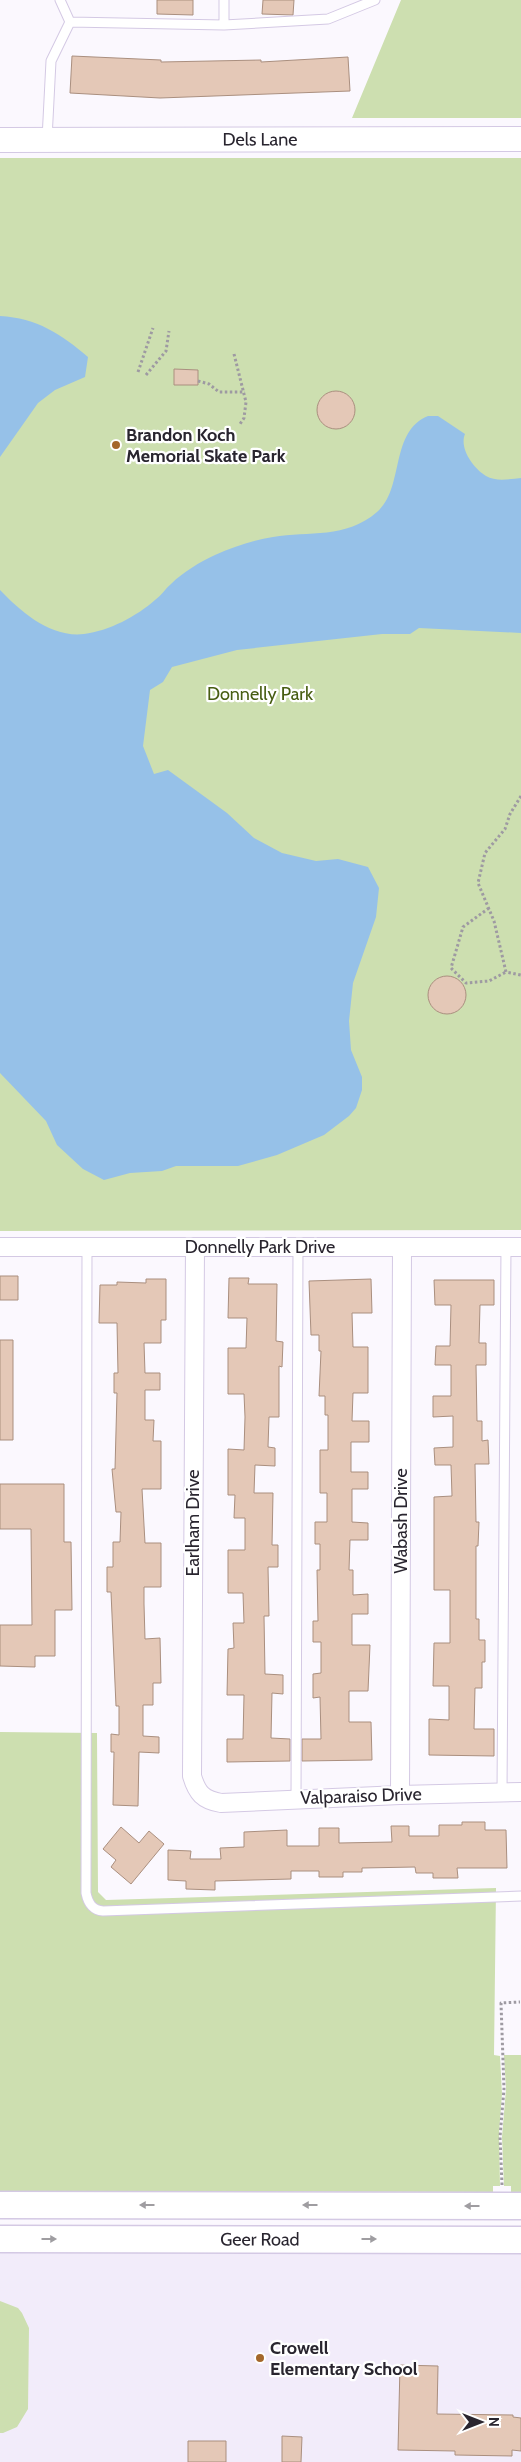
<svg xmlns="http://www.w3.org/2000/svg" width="521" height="2462" viewBox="0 0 521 2462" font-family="Cabin,sans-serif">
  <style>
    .built { fill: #f2ecfa }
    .green { fill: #cddfb0 }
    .water { fill: #96c1e8 }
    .building { fill: #e4c8b7; stroke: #aa8f7f }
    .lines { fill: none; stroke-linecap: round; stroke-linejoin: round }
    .lane-casing { stroke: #d4c9e4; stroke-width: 11 }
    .street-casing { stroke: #d4c9e4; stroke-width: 20 }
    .secondary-casing { stroke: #d4c9e4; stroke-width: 26 }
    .primary-casing { stroke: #d4c9e4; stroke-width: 29 }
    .path { stroke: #9e9aa2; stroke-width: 3; stroke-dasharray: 2.5 2.5; stroke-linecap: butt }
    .lane { stroke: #fff; stroke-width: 9 }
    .street { stroke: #fff; stroke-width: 18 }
    .secondary { stroke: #fff; stroke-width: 24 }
    .primary { stroke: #fff; stroke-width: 26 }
    .oneway { fill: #9f9da1 }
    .poi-dot { fill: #a4672b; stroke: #fff; stroke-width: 2 }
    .labels { text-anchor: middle; stroke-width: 4.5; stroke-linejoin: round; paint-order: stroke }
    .street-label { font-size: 18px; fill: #29252f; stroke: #fff }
    .poi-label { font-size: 18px; font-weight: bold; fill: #29252f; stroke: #fff; text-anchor: start }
    .park-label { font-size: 18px; fill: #475d12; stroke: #fff }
  </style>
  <rect width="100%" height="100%" fill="#fbf8fe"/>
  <path class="built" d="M0,2253H521V2462H0Z"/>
  <path class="green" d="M401,0H521V118H352Z
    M0,158H521V1230L0,1231Z
    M0,1732L97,1733L98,1892L106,1900L496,1888L494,2055L500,2056L502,2094L499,2133L500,2186H493V2192L0,2191Z
    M504,2055H521V2192H511V2186H504L502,2137L506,2089Z
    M0,2301L18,2308L22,2313L29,2328L28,2409L17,2427L3,2433H0Z"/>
  <path class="water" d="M0,316C37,318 61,334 88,357L85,377L55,390L38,403L0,457Z
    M428,416H438L465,434C459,448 473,468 486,476C496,482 510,479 521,478V633L419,628L410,634H382L237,650L172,667L163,682L150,690L143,746L154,774L168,770L227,813L254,838L282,853L316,861L338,859L368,867L379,888L376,917L353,983L349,1021L351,1050L362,1077V1090L356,1108L349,1116L324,1135L277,1155L238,1166H176L162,1171L130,1173L104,1180L83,1169L57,1145L46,1121L0,1073V590C21,612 51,638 84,634C109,631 137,616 155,600C161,596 165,589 171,584C183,572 200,562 215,555C233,547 253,540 273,537C309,531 346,539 377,512C405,488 389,432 428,416Z"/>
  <path class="building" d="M157,0H193V15L157,14Z
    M263,0H294L293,15L262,14Z
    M72,56L161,60V62L261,60V62L348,57L350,91L160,98L70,93Z
    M174,369L198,370V385H174Z
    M317 410a19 19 0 1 1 38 0a19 19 0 1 1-38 0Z
    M428 995a19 19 0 1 1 38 0a19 19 0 1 1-38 0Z
    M0,1276H18V1300H0Z
    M229,1278H249L248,1284H277L276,1341L283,1342L282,1367L279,1366V1417H269L268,1447L275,1448V1466L255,1465L254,1493H273L272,1545H278V1567H268L269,1616H264L265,1674L283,1675V1694L272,1693L271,1738L290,1739V1761L227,1762V1739H243L244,1695H227L228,1649L234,1648L233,1623H244L243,1593H228V1550H245V1518H234L235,1495H228V1449L244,1450L245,1417L244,1394H228V1348H246L247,1318H228Z
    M146,1279H166V1320H161V1343H144L145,1373H160V1390H145V1420H154L153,1441H161V1489H142L145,1543H161V1587H144V1604L145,1639L160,1638L161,1683H153V1705H143V1736L159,1737V1753L139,1752L138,1806L113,1805L114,1752H111V1734L119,1735V1706H116L111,1592H107V1567H113V1542H120L121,1512H116L112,1469H115L117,1393H114V1373H118L117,1323H99L100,1285H117V1282L146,1283Z
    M371,1279L372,1313H352L353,1347H368V1393H353L352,1421H369V1442H351V1472H368V1489H352V1522L368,1523V1540H350L349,1570H353V1595L368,1594V1614H352V1645H370L368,1691H349V1722H371L372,1760L302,1761V1739H321L320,1697L313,1698V1674L321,1673V1642H313V1621H318L317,1570H320V1544H315V1522H327V1493H320V1450H328V1415H325V1396H319L321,1351H319V1335H311L309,1281Z
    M434,1280H494V1305H480L479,1343H486V1365H476L477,1421H482V1441L488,1440L489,1464H475L476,1522H479L478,1546H476V1619H479V1640H485V1662H482V1688H475L474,1729H494V1756L429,1755V1719L449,1720V1686H433L434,1643H450V1590H434V1497L452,1496L451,1465H435L434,1448L453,1447V1416L433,1417V1396H451V1365H435L436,1346H450L451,1305H435Z
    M0,1340H13V1440H0Z
    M0,1484H64V1542H71L72,1610H55V1656H35V1667L0,1666V1625H32L31,1529H0Z
    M462,1822H485V1830H506L507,1868H457L458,1878H433V1873H416L415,1867L362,1868V1872H343V1877H319V1871H291V1879L215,1881V1890L186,1889V1881L168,1880V1850L191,1851L190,1859H221L220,1848L244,1847V1832L287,1830V1846H319V1828H339V1843L392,1842L391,1826H409V1836H439V1825H462Z
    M121,1827L139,1843L149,1831L164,1844L131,1884L111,1867L116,1860L103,1849Z
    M400,2365L438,2366L437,2414L513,2415V2417L521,2418V2451L512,2450V2456L455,2455V2451L398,2450Z
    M282,2436L302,2437L301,2462H282Z
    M188,2441H226V2462H188Z"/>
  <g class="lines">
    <g class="lane-casing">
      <path id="lane" d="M70,22L224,25L328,19L375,0
        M224,25V0
        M47,139L51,61L70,22L60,0
        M87,1246L86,1893C88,1903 92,1910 103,1911L521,1896
        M502,1792L506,1247
        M296,1799L298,1247"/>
    </g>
    <g class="street-casing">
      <path id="street" d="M0,1247H521
        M195,1247L192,1776C197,1793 203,1800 221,1803L400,1795L521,1792
        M400,1795L402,1247"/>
    </g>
    <g class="secondary-casing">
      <g id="secondary">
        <path id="s1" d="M0,140L521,139"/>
      </g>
    </g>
    <g class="primary-casing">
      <g id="primary">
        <path d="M0,2205L521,2206"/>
        <path id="s2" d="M0,2239L521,2240"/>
      </g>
    </g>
    <path class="path" d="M234,354L246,402L244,418L240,424
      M138,372L153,328
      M146,375L166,351L169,331
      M198,381L209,384L219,392H245
      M521,796L510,814L505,829L485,853L478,883L494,921L506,972L521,975
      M489,908L463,927L451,968L466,983L489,981L506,972
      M502,2185L500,2137L504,2089L501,2003L520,2002"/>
    <use href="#lane" class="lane"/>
    <use href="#street" class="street"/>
    <use href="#secondary" class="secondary"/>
    <use href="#primary" class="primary"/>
  </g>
  <defs><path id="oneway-solid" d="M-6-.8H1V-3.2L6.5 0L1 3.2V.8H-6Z" transform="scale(1.25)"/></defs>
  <g class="oneway">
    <use href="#oneway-solid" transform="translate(147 2205) rotate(-180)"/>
    <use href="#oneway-solid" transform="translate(310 2205) rotate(-180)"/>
    <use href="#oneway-solid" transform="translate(472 2206) rotate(-180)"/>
    <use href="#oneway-solid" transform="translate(49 2239)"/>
    <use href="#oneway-solid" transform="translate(369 2239)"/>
  </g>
  <g class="poi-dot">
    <circle cx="116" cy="445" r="5"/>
    <circle cx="260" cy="2358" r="5"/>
  </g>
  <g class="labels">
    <g class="street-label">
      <text dy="6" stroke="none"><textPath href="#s1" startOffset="260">Dels Lane</textPath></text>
      <text x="260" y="1253">Donnelly Park Drive</text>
      <text transform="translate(401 1521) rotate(-90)" y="6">Wabash Drive</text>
      <text transform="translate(193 1523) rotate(-90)" y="6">Earlham Drive</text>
      <text transform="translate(361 1796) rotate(-2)" y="6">Valparaiso Drive</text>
      <text dy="6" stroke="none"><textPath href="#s2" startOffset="260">Geer Road</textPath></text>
    </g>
    <g class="poi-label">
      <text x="126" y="441">Brandon Koch<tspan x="126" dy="21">Memorial Skate Park</tspan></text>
      <text x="270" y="2354">Crowell<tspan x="270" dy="21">Elementary School</tspan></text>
    </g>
    <g class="park-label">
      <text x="260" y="700">Donnelly Park</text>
    </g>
  </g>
  <g transform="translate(481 2422) rotate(90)" stroke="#ffffff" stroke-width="4" paint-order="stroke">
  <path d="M0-4L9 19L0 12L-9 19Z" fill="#29252f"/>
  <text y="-8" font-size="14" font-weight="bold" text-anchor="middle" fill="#29252f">N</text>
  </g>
</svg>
